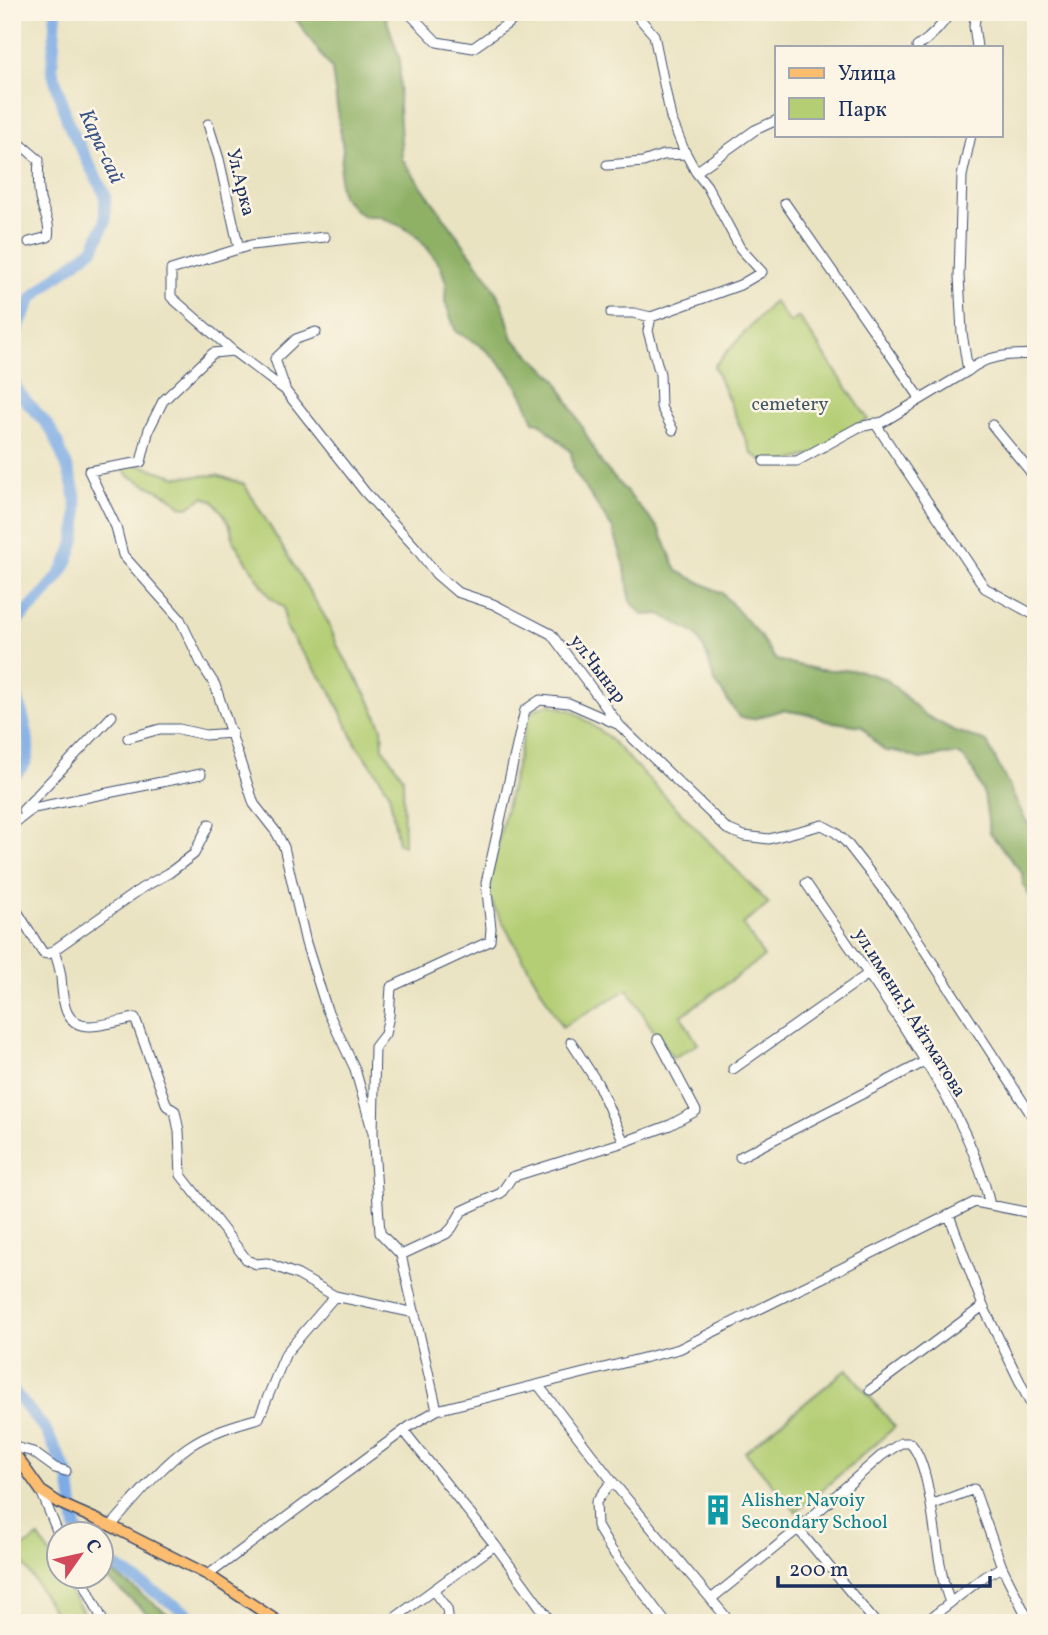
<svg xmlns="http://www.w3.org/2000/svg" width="1048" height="1635" viewBox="0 0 1048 1635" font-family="Vollkorn,serif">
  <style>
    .green { fill: #b4ce74; stroke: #687e69; stroke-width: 2 }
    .forest { fill: #8fb166; stroke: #557062; stroke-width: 2 }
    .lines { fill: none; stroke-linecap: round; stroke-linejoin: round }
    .river { stroke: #7babe5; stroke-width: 12 }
    .minor-casing { stroke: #3a4a6d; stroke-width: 11 }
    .major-casing { stroke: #3a4a6d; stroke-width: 13 }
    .minor { stroke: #fff; stroke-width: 9 }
    .major { stroke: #fcbd6f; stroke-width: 10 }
    .labels { text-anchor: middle; stroke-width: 5; stroke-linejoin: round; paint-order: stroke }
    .street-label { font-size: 19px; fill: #1b2f5e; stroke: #fcf5e5 }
    .park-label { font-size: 19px; fill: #415764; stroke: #fcf5e5 }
    .culture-label { font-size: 19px; fill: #0d838f; stroke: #fcf5e5; text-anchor: start }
    .water-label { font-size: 21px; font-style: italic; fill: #385486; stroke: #fcf5e5 }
  </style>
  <rect width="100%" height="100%" fill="#fcf5e5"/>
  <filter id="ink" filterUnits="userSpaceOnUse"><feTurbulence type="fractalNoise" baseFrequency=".0143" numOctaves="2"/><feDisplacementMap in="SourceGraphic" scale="14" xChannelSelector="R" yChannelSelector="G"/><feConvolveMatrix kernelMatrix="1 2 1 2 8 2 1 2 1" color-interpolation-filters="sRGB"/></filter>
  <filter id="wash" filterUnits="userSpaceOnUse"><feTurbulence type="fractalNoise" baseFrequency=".00686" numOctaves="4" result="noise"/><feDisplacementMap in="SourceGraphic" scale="28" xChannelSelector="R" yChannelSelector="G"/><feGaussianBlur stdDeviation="1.57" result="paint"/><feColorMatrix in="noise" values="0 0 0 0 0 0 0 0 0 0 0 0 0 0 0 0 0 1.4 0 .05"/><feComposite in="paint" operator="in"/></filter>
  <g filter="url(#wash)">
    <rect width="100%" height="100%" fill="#eae3c2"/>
    <path class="green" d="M774,301L790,323L799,317L868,419L824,451L773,466L752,454L714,366Z
      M133,463L177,477L217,475L244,484L328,622L338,647L368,697L382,728L383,748L403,777L404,845L398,843L389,792L375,770L357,746L329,688L298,647L285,625L284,608L270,597L234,542L230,526L223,513L213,501L204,497L188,507L181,506L169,496L129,476L121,466Z
      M549,704L574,712L607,736L769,904L743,924L764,957L681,1016L698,1044L673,1058L649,1024L628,989L562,1027L486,893L529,712Z
      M847,1369L895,1427L796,1512L745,1452Z
      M39,1537L53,1559L52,1563L90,1623H55L52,1618L56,1615L16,1552Z"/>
    <path class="forest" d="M291,12H384L400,60L399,107L402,159L490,281L503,305L513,339L556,379L602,464L659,529L677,571L722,593L757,632L776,660L820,670H857L886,679L925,715L953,730L987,742L1025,819L1036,835V906L1023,885L1022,873L990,833L984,795L974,772L963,757L957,754L943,755L920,759L899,752L885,751L873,740L862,726L826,721L812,715L782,710L753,719L739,717L714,680L707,655L696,634L660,614L643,615L631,602L624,564L613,529L574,471L571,452L540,423L534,422C520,383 496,349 456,332L445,301L446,283L441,267L428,249L416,236L403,227L378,216H364L353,208L342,196L339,184L343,149L332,70Z
      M102,1565L172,1617L181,1623H159L102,1575Z"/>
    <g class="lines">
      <path class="river" d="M12,347L19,325L32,298L51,281L94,248L105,222V195L68,123L52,69L56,12
        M12,378C19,399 39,412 51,430C56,437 59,447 62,455C79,493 85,531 63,569C50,591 30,608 12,626
        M12,685C19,703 34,743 26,761C23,767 16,773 12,778
        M12,1390L45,1429L69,1476L76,1529L80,1534
        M102,1558L187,1613L191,1623"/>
    </g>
  </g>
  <g filter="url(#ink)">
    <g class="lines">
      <g class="minor-casing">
        <path id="minor" d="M408,12L437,42L473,48L524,12
          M634,12L654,35L671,118L684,150L696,172L755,130L777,120
          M976,12L974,26L977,47
          M917,47C931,37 942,27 950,12
          M208,124L219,159L239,249
          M12,137L39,160C38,173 38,186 40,199C43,211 51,224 48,237L29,242
          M607,165L643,162L663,155L686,154
          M785,203L921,399
          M325,237L251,245L171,270V297L233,351L285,390L365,492L416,548L436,574L457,592L493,604L551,634L620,726L727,829L744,836L769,839L822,825L835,832L846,842L896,906L1036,1122
          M611,313H634L651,317L740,285L762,272L740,248L707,186L696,172
          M651,317L648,331L660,374L661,407L673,430
          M233,351L213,353L163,401L149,429L141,462L89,471L116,527L123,555L180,619L201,663L215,685L254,804L276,832L284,847L306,943L327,1010L355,1069L373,1133
          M968,371L962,333L959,276L962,176L971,135
          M285,388L275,359L296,339L316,332
          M875,423L985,588L1036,616
          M992,425L1029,470
          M764,461H797L859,427L883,422L968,371C988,354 1010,355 1036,354
          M1036,466L1029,470L1036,481
          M128,738L160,729H179L205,735L232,733
          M23,810L112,716
          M209,824L194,854L169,873L142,888L54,950C57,959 60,968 61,977C63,998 62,1027 91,1026C105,1025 120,1021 135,1018L167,1106L175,1111L179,1131L181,1175L247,1260L256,1264L267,1263L298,1275L335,1296L415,1313
          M12,825L34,808L201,774
          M806,883C838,930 871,977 902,1024C938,1081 975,1139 990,1205
          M12,903L43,953L48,954L54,950
          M571,1042L598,1084L624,1142L670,1125L696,1111L658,1039
          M733,1069L868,974
          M740,1157L926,1061
          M949,1215L983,1306L1036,1415
          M401,1255L446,1234L452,1228L462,1211L501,1193L512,1177L624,1142
          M539,1386L612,1481L731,1623
          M870,1390L983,1306
          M437,1410L401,1255L380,1233L373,1133L375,1047L385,1034L389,1016L391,987L490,941L491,928L486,883L525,710L540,700L569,703L617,724
          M404,1431L495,1545L552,1623
          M12,1446L33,1452L55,1468L66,1471
          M612,1481L596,1502L597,1526L610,1548L666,1623
          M41,1491L60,1538
          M931,1505L974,1489L1002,1567L1030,1623
          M111,1526C135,1499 159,1468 188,1447C210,1432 234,1425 259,1418L286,1353L335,1296
          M798,1529L876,1623
          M208,1575L410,1426L437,1410L679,1349L975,1202L1036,1214
          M81,1576L104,1623
          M433,1590L447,1609L448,1615L443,1623
          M711,1599L798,1529L881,1456L901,1443H910C935,1468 933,1563 950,1602
          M12,1615L16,1623
          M388,1623L495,1545
          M924,1623L985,1576L1002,1567"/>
      </g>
      <g class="major-casing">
        <path id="major" d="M12,1450L41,1491L59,1503L111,1526L208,1575L280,1623"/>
      </g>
      <use href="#minor" class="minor"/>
      <use href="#major" class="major"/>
    </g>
  </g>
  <defs>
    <g id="building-bare" transform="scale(2.415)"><path d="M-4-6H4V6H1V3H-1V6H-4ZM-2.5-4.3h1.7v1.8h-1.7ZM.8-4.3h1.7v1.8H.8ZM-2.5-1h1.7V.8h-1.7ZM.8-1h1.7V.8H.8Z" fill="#0f9aa8" stroke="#fcf5e5" stroke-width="2.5" paint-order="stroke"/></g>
  </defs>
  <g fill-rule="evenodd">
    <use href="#building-bare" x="718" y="1510"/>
  </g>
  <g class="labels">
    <g class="street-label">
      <text transform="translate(242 182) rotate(76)" y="7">Ул.Арка</text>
      <text transform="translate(599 668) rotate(53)" y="7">ул.Чынар</text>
      <text transform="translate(911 1012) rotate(58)" y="7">ул.имени.Ч Айтматова</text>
    </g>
    <g class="park-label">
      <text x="790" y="410">cemetery</text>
    </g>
    <g class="culture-label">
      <text x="741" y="1506">Alisher Navoiy<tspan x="741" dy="22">Secondary School</tspan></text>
    </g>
    <g class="water-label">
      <text transform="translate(102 146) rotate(65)" y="7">Кара-сай</text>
    </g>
  </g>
  <rect width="1048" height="1635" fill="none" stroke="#fcf5e5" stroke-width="42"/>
  <rect x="775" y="46" width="228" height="91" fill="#fcf5e5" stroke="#a2a6af" stroke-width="2"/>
  <rect x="789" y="68" width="35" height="10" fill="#fcbd6f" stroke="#a2a6af" stroke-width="2"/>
  <text x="838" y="80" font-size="21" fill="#1b2f5e">Улица</text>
  <rect x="789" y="98" width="35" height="21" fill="#b4ce74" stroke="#a2a6af" stroke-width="2"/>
  <text x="838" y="116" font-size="21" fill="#1b2f5e">Парк</text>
  <g transform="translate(80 1555) rotate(56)"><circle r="33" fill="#fcf5e5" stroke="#a2a6af" stroke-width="2"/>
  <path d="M0-5L12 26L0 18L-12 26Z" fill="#d1495b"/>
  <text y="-10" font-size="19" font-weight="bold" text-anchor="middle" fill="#1b2f5e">С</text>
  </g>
  <path d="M778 1576v10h212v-10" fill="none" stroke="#1b2f5e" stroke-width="3.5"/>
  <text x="789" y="1576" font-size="21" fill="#1b2f5e" stroke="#fcf5e5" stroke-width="5" paint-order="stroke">200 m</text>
</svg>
